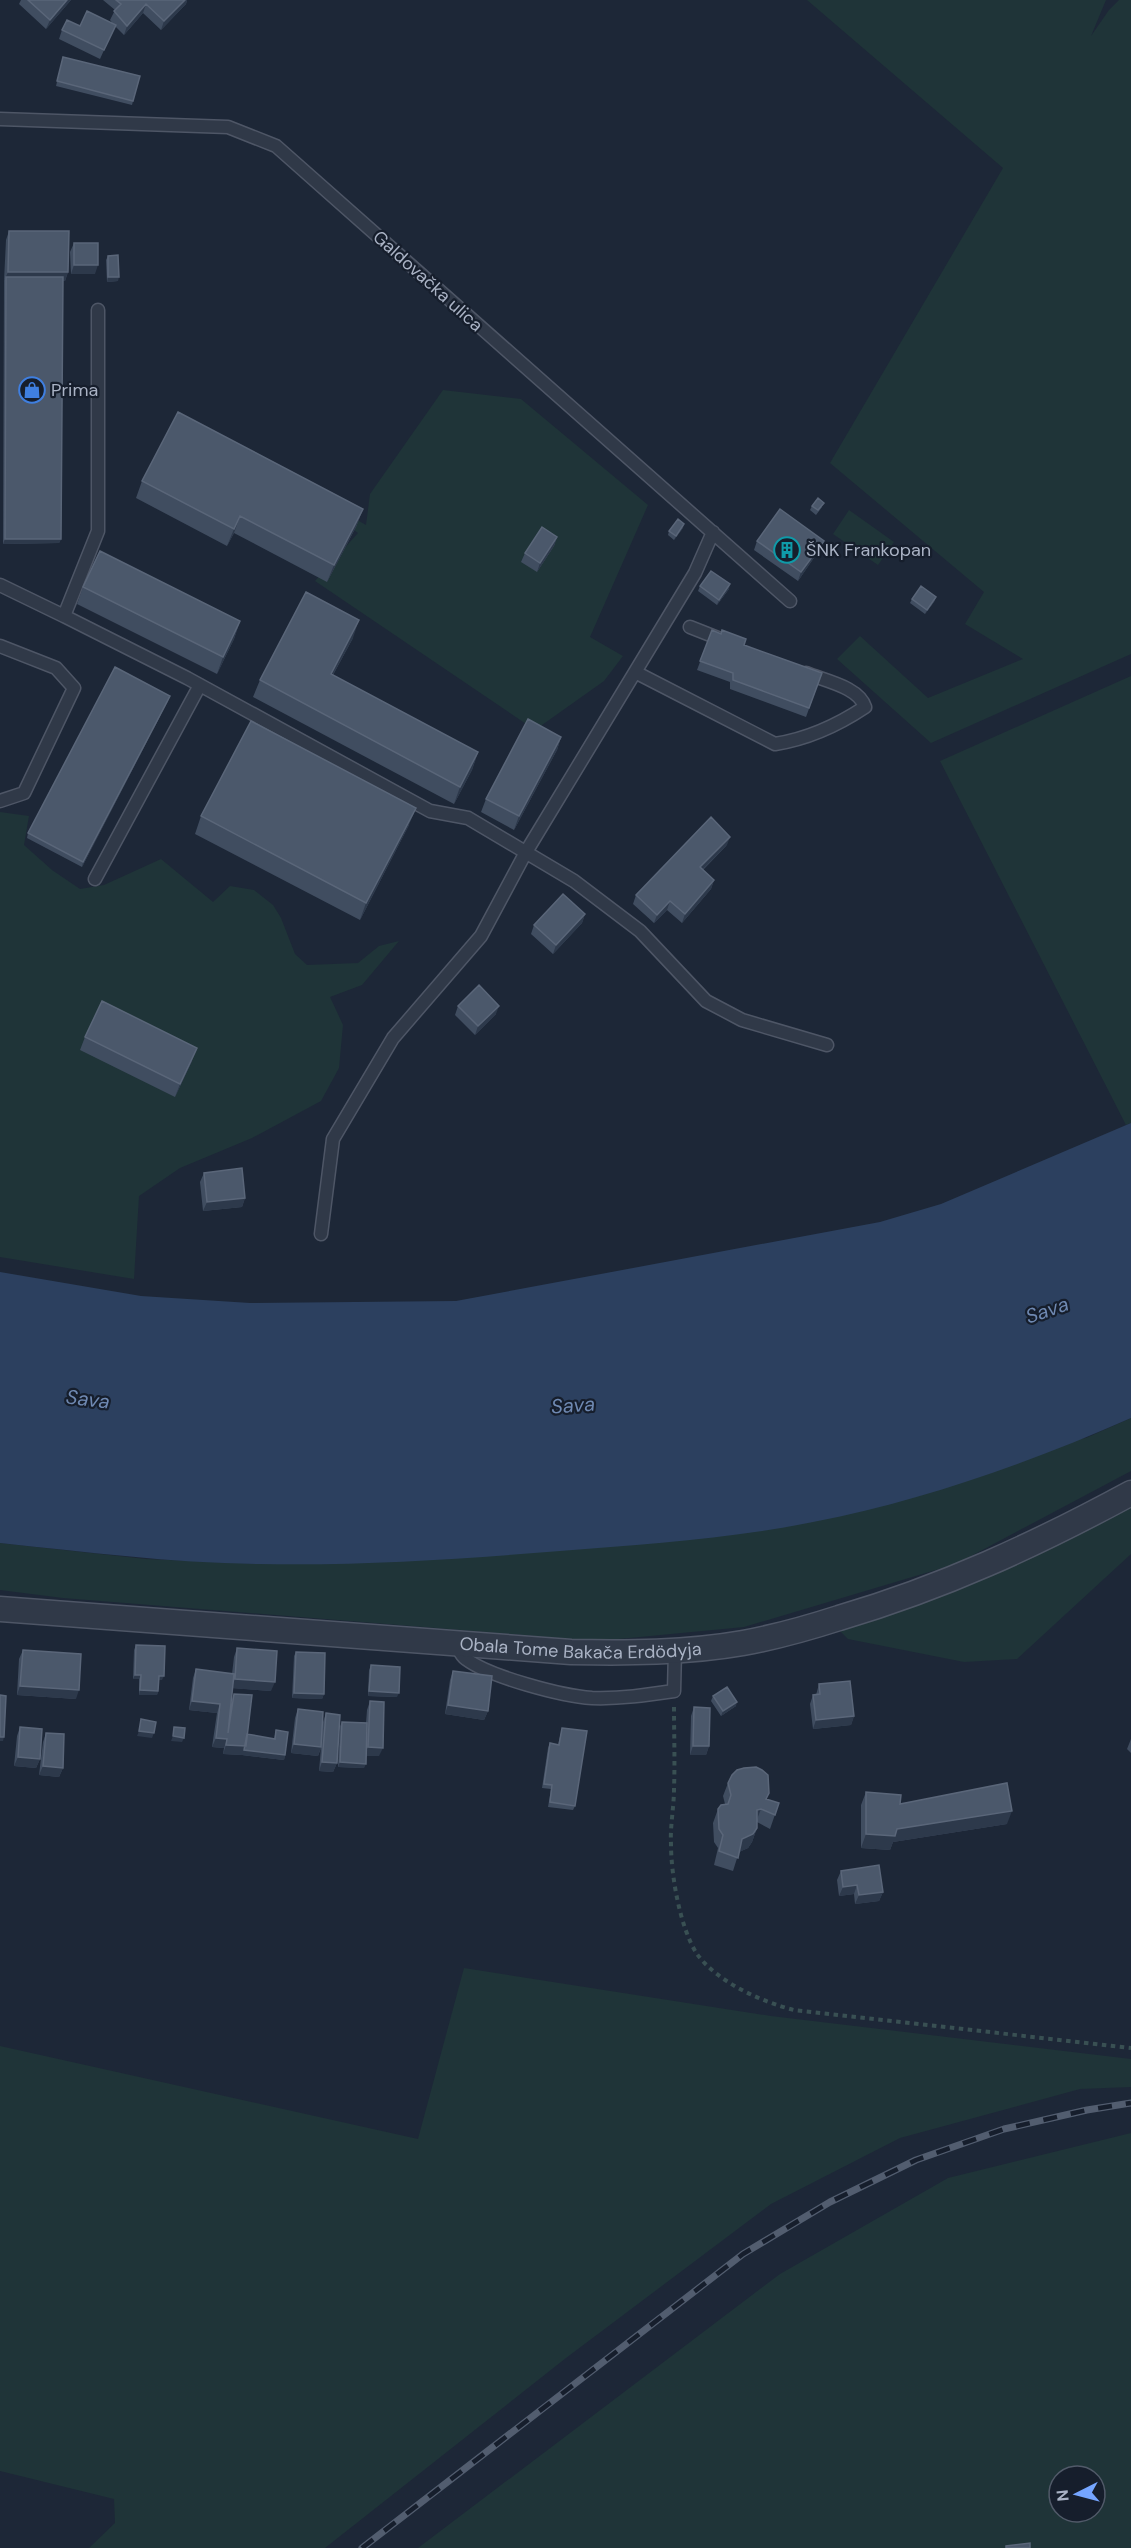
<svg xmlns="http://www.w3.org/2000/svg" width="1131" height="2548" viewBox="0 0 1131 2548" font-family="'DM Sans',sans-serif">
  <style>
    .green { fill: #1f3438; fill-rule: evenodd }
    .water { fill: #2c405f }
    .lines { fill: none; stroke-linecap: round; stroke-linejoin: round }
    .service-casing { stroke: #4e5666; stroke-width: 15 }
    .minor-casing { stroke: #4e5666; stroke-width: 27 }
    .path { stroke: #395053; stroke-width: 4; stroke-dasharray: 4.5 4.5; stroke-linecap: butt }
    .service { stroke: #303948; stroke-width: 12 }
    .minor { stroke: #303948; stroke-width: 24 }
    .rail-casing { stroke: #525d6f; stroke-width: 7 }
    .rail { stroke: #161e2c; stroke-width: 4.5; stroke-dasharray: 14; stroke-linecap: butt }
    .wall { fill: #404d60 }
    .shaded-wall { fill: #2d394b }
    .building { fill: #4b586b; stroke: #5a6679; stroke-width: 1.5 }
    .labels { text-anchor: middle; stroke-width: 4.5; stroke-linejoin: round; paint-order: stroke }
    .street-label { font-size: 18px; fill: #aab3c5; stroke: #161e2c }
    .poi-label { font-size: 18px; fill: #aab3c5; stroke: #161e2c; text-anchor: start }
    .water-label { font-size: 20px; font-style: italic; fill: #6f89b2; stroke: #161e2c }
  </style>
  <rect width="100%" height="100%" fill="#1d2737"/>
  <path class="green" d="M807,0H1106L1091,36L1109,10L1119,0H1131V654L931,743L837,659L860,636L928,698L1023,659L965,624L984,592L830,463L1003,168Z
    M443,390L521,399L648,505L590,637L623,656L604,681L535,730L315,581L358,533L318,503L320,499L366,525L370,494Z
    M849,510L894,542L878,565L833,534Z
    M1131,676V1123L1126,1125L940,761Z
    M0,812L29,816L24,845L52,870L80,889L104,885L161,859L213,902L230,886L254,890L273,905L281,918L295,954L307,965L358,963L379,946L399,941L362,985L330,997L343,1025L339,1068L321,1101L252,1138L180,1168L139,1196L134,1279L0,1257Z
    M1131,1418V1471L956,1564L744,1627L598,1641L63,1598L0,1590V1543L146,1559L260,1564L1086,1438Z
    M1131,1497V1554L1017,1659L964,1662L848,1639L832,1623Z
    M464,1968L771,2016L1131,2059V2087L1080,2089L900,2138L771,2204L566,2358L325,2548H89L115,2523L114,2499L0,2471V2046L418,2139Z
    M1131,2133V2548H418L780,2274L948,2178ZM1059,2476H1095V2512H1059Z"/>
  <path class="water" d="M1131,1123V1418C1029,1463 922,1501 813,1522C730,1539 644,1544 560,1551C460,1559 360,1566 259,1564C172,1563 86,1552 0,1543V1272L141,1296L250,1303L456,1301L880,1222L941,1204Z"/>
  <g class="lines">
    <g class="service-casing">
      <path id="service" d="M0,119L228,127L276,146L790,601
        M98,310V531L64,616L187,678L430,811L468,818L574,881L640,931L706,1001L742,1020L827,1045
        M0,585L64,616
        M690,627L723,640
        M0,646L56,668L74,688L24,793L0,801
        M635,672L775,744C807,739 838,725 865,707C859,687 825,681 806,673
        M95,879L200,685
        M321,1234L333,1139L393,1038L481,936L526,852L695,573L713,532
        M456,1644C459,1649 461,1656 466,1659C490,1677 562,1696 592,1698C620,1699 647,1695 674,1691L675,1650"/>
    </g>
    <g class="minor-casing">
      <g id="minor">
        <path id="s1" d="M0,1609L571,1652C627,1653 686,1653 743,1643C776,1637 808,1628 839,1618C944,1587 1035,1545 1131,1493"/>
      </g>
    </g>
    <path class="path" d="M674,1707C674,1735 675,1762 674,1789C674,1807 670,1826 671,1844C671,1875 680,1928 697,1954C717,1982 762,2002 794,2010L1131,2048"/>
    <use href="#service" class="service"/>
    <use href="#minor" class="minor"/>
    <g class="rail-casing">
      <path id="rail" d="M362,2548L743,2254L830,2202L916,2160L1004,2129L1087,2110L1131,2103"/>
    </g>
    <use href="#rail" class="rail"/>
  </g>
  <path class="wall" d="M21,0H71L46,29L19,4Z
    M103,0H187L186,4L161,30L143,13L124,35L115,26L100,59L59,39L62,30L80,26L113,24L110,20L115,10Z
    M63,57L133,101L132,105L56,86Z
    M9,231L68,272L65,281H63L61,539L59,543L3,544L4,281L6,240Z
    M74,243L95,274H71L70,252Z
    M108,256L118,281L107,282L106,260Z
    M142,481L363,509L356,527L327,582L234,533L227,546L136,498Z
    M812,506L822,507L816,515L810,510Z
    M683,528L674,540L668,535L669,531Z
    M557,537L554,546L537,572L521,562L525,553Z
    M757,541H824L820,549L798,581L754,550Z
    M700,586L729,589L717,605L698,591Z
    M83,587L240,621L234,639L217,674L77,604Z
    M936,597L934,602L925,614L910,603L912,599Z
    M712,630L744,645L822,673L806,717L730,689V682L697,670Z
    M353,638L333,675L478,752L472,770L454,804L253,697L260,680Z
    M168,701L82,867L27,838L28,833Z
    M561,737L557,750L514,830L481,812L486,799Z
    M201,816L409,825L360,920L195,834Z
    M727,845L703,870L714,880L711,889L682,923L667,910L654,923L633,904L636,895Z
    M585,914L582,923L553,954L531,934L534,925Z
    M458,1006L496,1014L475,1035L455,1015Z
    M85,1037L192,1061L175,1097L80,1050Z
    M204,1173L245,1198L242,1207L203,1211L200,1182Z
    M136,1645L162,1680H159L158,1691L157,1695H139V1679H133L134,1650Z
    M237,1648L271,1691L232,1688L231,1703L234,1694L247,1734L274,1739L276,1730L285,1755L284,1760L242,1755L223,1754L224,1748L212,1747L217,1713L189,1710L193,1678L196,1669L232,1674L234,1657Z
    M23,1650L76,1699L17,1695L19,1659Z
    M296,1652L324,1694L322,1699L292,1698L294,1656Z
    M371,1665L397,1697L368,1696L369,1670Z
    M453,1671L488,1711L484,1720L445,1714L450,1680Z
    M819,1684L854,1716L851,1725L813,1729L810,1704L813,1695H816Z
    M713,1696L736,1706L721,1716L711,1701Z
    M370,1701L379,1756H366L364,1768L338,1767L340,1726L342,1722L366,1723L367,1710Z
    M694,1707L709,1746L706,1755H690L691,1716Z
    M298,1709L323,1722L326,1713L337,1763L333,1772L319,1771L321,1748L318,1756L291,1753L295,1718Z
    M20,1727L40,1759L36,1768L14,1766L17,1736Z
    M562,1728L575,1806L573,1810L548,1807L551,1789L542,1788L548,1748L550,1743L558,1745Z
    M46,1733L63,1768L59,1777L39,1775L43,1742Z
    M1131,1739V1753L1127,1749Z
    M728,1783L767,1800L779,1803L770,1829L757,1822V1828L752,1842L748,1848L739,1852L733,1871L714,1865L718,1848L714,1842L713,1823L718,1809L725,1804L723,1796Z
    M866,1792L900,1804L1007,1824L893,1842L890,1850L861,1848V1805Z
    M841,1871L883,1892L879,1901L855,1904L854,1894L839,1896L837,1880Z"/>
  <path class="shaded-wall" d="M67,0H71L46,29L50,20Z
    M185,0H187L186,4L161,30L164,21Z
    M146,4L143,13L124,35L127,26Z
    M74,265H98L95,274H71Z
    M8,272H68L65,281H6V277L4,281Z
    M108,277H119L118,281L107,282Z
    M363,509L356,527L327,582L334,565Z
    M240,516L234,533L227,546L234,529Z
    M684,524L683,528L674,540L676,536Z
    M557,537L554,546L537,572L540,563Z
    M5,539H61L59,543L3,544Z
    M824,541L820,549L798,581L801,572Z
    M730,584L729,589L717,605L719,600Z
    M936,597L934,602L925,614L927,610Z
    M359,620L353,638L324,691L331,674Z
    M240,621L234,639L217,674L223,657Z
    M170,696L168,701L82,867L83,862Z
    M561,737L557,750L514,830L519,816Z
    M478,752L472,770L454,804L460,787Z
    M416,808L409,825L360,920L366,903Z
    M730,837L727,845L696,876L700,867Z
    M714,880L711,889L682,923L685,914Z
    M670,901L667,910L654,923L657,915Z
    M585,914L582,923L553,954L556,945Z
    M499,1006L496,1014L475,1035L478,1026Z
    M197,1048L192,1061L175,1097L180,1084Z
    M245,1198L242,1207L203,1211L207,1202Z
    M135,1675H141L139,1679H133Z
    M159,1676H164L162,1680H157Z
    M235,1679L275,1682L271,1691L231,1688Z
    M20,1686L79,1690L76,1699L17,1695Z
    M140,1690L158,1691L157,1695H139Z
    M369,1691L399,1693L397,1697L368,1696Z
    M294,1693L324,1694L322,1699L292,1698Z
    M192,1701L220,1704L217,1713L189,1710Z
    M737,1702L736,1706L721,1716L723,1711Z
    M448,1705L488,1711L484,1720L445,1714Z
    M854,1716L851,1725L813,1729L816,1720Z
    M139,1731L154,1733L152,1738L137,1736Z
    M173,1736L184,1738L182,1742L171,1741Z
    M0,1737H4L3,1741H0Z
    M216,1738L227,1739L224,1748L212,1747Z
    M294,1744L321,1747L318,1756L291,1753Z
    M226,1745L246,1746L242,1755L223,1754Z
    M693,1746H709L706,1755H690Z
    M368,1747L383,1748L379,1756H364Z
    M244,1750L285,1755L284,1760L242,1755Z
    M18,1757L40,1759L36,1768L14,1766Z
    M322,1762L337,1763L333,1772L319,1771Z
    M340,1762L366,1764L364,1768L338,1767Z
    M43,1766L63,1768L59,1777L39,1775Z
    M761,1809L756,1822L757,1810Z
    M1012,1811L1007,1824L893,1842L890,1850L861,1848L866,1834Z
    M757,1828L752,1842L748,1848L737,1853L742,1839Z
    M857,1885L854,1894L839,1896L843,1887Z
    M883,1892L879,1901L855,1904L859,1895Z"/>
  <path class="building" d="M28,0H67L50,20Z
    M116,0H185L164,21L146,4L127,26L114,11L121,4Z
    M87,11L116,25L104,50L62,30L67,20L80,26Z
    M63,57L140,76L133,101L57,81Z
    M9,231H69L68,272H8Z
    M74,243H98V265H74Z
    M118,255L119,277H108V256Z
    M6,277H63L61,539H5Z
    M178,412L363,509L334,565L240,516L234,529L142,481Z
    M818,498L824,503L818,510L812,506Z
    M780,509L824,541L801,572L757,541Z
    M678,519L684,524L676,536L669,531Z
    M542,527L557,537L540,563L525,553Z
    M100,551L240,621L223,657L83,587Z
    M711,571L730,584L719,600L700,586Z
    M921,586L936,597L927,610L912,599Z
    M306,592L359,620L331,674L478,752L460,787L260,680Z
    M712,630L721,634L722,630L746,639L744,645L822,673L809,708L733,680V673L700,661Z
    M115,667L170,696L83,862L28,833Z
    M528,719L561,737L519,816L486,799Z
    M251,721L416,808L366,903L201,816Z
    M711,817L730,837L700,867L714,880L685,914L670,901L657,915L636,895Z
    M563,894L585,914L556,945L534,925Z
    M479,985L499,1006L478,1026L458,1006Z
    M102,1001L197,1048L180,1084L85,1037Z
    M242,1168L245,1198L207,1202L204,1173Z
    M136,1645L165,1646L164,1676H159L158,1691L140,1690L141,1675H135Z
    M237,1648L277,1651L275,1682L235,1679Z
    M23,1650L81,1654L79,1690L20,1686Z
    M296,1652L325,1653L324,1694L294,1693Z
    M371,1665L400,1667L399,1693L369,1691Z
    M196,1669L234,1674L228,1733L234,1694L252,1695L246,1746L226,1745L227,1739L216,1738L220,1704L192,1701Z
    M453,1671L492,1676L488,1711L448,1705Z
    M850,1681L854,1716L816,1720L813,1695L820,1694L819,1684Z
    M727,1687L737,1702L723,1711L713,1696Z
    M0,1695L6,1696L4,1737H0Z
    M370,1701L384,1702L383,1748L368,1747Z
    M694,1707L710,1708L709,1746H693Z
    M298,1709L323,1712L321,1747L294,1744Z
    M326,1713L340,1715L337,1763L322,1762Z
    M141,1719L156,1722L154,1733L139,1731Z
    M342,1722L367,1723L366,1764L340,1762Z
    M20,1727L42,1729L40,1759L18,1757Z
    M174,1727L185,1728L184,1738L173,1736Z
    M562,1728L587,1731L575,1806L550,1802L552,1785L544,1784L550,1743L559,1745Z
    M276,1730L288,1732L285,1755L244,1750L247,1734L275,1739Z
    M46,1733L64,1734L63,1768L43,1766Z
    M756,1767L762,1770L768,1775L769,1793L766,1799L779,1803L775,1815L761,1809L757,1810V1828L753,1834L742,1839L738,1858L719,1851L723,1835L719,1829L718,1809L721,1805L728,1804L731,1795L728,1783L732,1775L737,1770L744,1768Z
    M1007,1783L1012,1811L897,1829L895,1836L866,1834V1792L901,1795L900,1804Z
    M879,1865L883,1892L859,1895L857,1885L843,1887L841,1871Z
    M1030,2543V2548H1006V2546Z"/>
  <defs>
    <g id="shop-ring" transform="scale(1.35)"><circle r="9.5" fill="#161e2c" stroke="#3f7fe0" stroke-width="1.5"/><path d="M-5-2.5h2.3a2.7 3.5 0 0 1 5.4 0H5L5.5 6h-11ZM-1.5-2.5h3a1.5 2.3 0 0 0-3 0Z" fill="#3f7fe0"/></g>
    <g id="building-ring" transform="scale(1.35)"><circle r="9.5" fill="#161e2c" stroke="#0f9aa8" stroke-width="1.5"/><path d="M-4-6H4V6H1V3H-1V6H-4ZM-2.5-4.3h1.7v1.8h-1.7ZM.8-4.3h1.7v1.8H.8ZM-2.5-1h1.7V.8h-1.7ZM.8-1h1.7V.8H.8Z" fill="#0f9aa8"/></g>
  </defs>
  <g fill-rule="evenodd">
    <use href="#shop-ring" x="32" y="390"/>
    <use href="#building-ring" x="787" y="550"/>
  </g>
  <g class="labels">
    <g class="street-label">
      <text transform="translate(428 281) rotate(42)" y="6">Galdovačka ulica</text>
      <text dy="6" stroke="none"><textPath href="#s1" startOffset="582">Obala Tome Bakača Erdödyja</textPath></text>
    </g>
    <g class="poi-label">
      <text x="51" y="396">Prima</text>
      <text x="806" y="556">ŠNK Frankopan</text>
    </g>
    <g class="water-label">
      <text transform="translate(1047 1310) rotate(-19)" y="7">Sava</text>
      <text transform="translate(88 1399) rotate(7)" y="7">Sava</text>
      <text transform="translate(573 1405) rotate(-4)" y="7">Sava</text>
    </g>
  </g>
  <g transform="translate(1077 2494) rotate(264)"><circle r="28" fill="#161e2c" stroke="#515a69" stroke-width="1.5"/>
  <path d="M0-4.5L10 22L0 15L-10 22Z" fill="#75a5ff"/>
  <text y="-9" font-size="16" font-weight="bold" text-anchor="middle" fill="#aab3c5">N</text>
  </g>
</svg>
